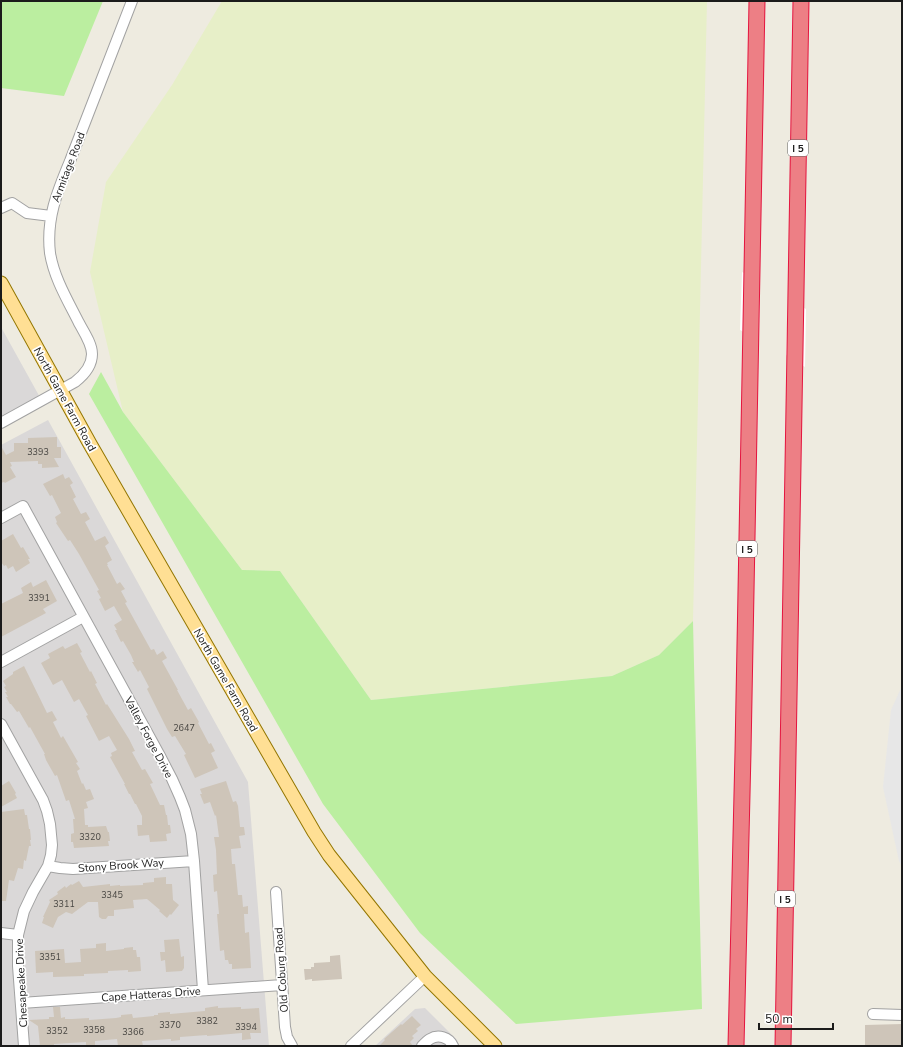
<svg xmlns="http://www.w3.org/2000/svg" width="903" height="1047" viewBox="0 0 903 1047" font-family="'Nunito Sans',sans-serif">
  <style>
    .residential { fill: #dad8d8 }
    .farmland { fill: #e7efc8 }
    .grass { fill: #bbeea0 }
    .parking { fill: #e7e7e7 }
    .pier { fill: #fff }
    .building { fill: #cec5b9 }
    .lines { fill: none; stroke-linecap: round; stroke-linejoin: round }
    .minor-casing { stroke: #a2a2a2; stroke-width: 12 }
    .major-casing { stroke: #937600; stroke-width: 15 }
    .highway-casing { stroke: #e4153f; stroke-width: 17 }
    .minor { stroke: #fff; stroke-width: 10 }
    .major { stroke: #ffdf94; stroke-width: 13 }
    .highway { stroke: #ed7f85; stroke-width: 15 }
    .labels { text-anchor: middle; stroke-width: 3.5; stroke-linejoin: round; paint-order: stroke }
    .number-label { font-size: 9px; fill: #484642 }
    .shield { fill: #fff; stroke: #5f5f5f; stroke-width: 1 }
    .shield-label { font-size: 10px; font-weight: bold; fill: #1b1b1b }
    .street-label { font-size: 11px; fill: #1b1b1b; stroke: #fff }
  </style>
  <rect width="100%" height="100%" fill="#eeebe0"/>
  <path class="residential" d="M1,327L42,401L1,422Z
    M48,420L248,782L269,1046H1V445Z
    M425,1008L457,1040L459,1046H375L415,1009Z"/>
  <path class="farmland" d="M222,1H707L693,621L659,655L612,676L371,700L280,571L242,570L123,412L90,272L106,182L172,85Z"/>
  <path class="grass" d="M1,1H103L64,96L1,88Z
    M101,372L123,412L242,570L280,571L371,700L612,676L659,655L693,621L702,1009L516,1024L420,933L323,804L89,394Z"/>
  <path class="parking" d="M902,686V867L899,861L883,787L891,710Z"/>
  <path class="pier" d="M742,272L760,282L759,341L740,330Z
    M788,299L806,309L805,367L786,355Z"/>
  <path class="building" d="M57,437V447H61V458H54L59,467L42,468V464H38V461L10,462L12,466L10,467L16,477L5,483L4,482L1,483V446L6,455L14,451V443H28V438Z
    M63,474L65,479L69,477L73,483L70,485L76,497L73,499L81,514L86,512L90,519L85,522L95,541L105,536L109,543L105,546L112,560L107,563L108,565H107L117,584L120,582L125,589L121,591L127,602L125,603L151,650L154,649L157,655L163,651L167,658L162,661L178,690H177L188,710L191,708L199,722L198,723L209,744L211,743L215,751L211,753L218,768L195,778L184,755L186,754L175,736L172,737L167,729L147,689L149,687L140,670L138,672L132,662H134L131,655L123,641L121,642L115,630H117L114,625L122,620L114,606L105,611L99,599L101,598L97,591L99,590L79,554L70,540L68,541L56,523L57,522L55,517L61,513L52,495L50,496L43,484Z
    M13,534L21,548L23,547L30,559H28L30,563L16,572L13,566L8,569L6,565L4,566L1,562V541Z
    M46,580L57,601L43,609L46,613L1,637V604L23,593L21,588L31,582L33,587Z
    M77,643L82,652L80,653L90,672L91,671L97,683L95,684L106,705L107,704L129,739L135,751L132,752L142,770L145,769L153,783L150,784L160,805H164L166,815H167L168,825H170L171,833L166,834L167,841L150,842L149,835L138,836L137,825H142V816L136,804H135L130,794H129L124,784H125L110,757L112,756L111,753L117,750L109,736L99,741L86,716L88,715L79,699L74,702L62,680L53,685L41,663L50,658L48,654L63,646L65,649Z
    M24,666L47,713L52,711L57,720L53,722L61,738L63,736L78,762L76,763L80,769L77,771L82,784L83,783L86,790L90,789L94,799L86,802L88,808L84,809L85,825H88V827L106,826L108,832H109L110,841H108L109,846L74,848L73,842H71V834L74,833L73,819H75L69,800L66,801L57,775L55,776L46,760L44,754H45L30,727L29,728L19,711L17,712L11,704H10L6,697H8L5,692H7L4,687L6,686L3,681L13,674V672Z
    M9,781L16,793L15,794L17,798L1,807V786Z
    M226,781L233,802L236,801L238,806L240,827H244L245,835L239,836L241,848L231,849L232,864H235L238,895H242L243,907L248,906V914H244L245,933L249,932L251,968L232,969V964H229L228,960H225L224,950L220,951L217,914H219L217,891L214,892L213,875L217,874L216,850L214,837H219L216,815L215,816L210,802L204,804L200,794H202L200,789Z
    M24,809L25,815H27L29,829H30L31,840H30L31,846H29L26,861L24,860L23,869L18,868L14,881L9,880L6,901H1V812Z
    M166,877V884H172L173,900L179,905L171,915L170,914L167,918L159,911L160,910L147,899L133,900L134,908L114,910V916H108L106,919H102L99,917L98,902H88L72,914L66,912L58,917L53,928L42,923L44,917H43L50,902L49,900L58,894L57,892L65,886L66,888L71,884L72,885L79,881L83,887L110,884V886L120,885V886L143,885V883L154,882V878Z
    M179,939L181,957L184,956V968L182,971L166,972L165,960L161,961L160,952H165L164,940Z
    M106,943V951L124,949V948L133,947V950H136L137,957H140L141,971L128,972V970L108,971V973L84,974V976L53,977V972L36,973L35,951L64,949L65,963L81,962L80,949L96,948V944Z
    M340,955L342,979L312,981V979L305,980L304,969H311V967H314V963L330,962V956Z
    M218,1006V1008L241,1007V1009L259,1008L261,1033H250L251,1039L242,1040V1033L207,1036V1035L180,1037V1040L171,1041V1039L142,1041L143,1046H129V1045L118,1046L117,1039L95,1041V1046H86V1042L54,1044V1046H40L38,1026L29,1020L49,1019V1017H54L53,1007H60L61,1018L65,1017V1019H72L89,1018V1020L116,1018L121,1017V1015L132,1014L133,1018L154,1016V1015H158V1013L170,1012V1014L205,1011V1008Z
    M412,1016L421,1025L416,1029L418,1031L412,1036L414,1038L410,1042L413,1046H379L385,1040L384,1039L401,1024L402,1025Z
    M902,1024V1046H865V1025Z"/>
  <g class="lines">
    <g class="minor-casing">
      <path id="minor" d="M1,208L12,203L27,213L51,216
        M1,423L75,382C84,375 92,366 92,354C92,344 84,332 79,323C68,301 54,278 50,253C46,219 57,192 70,161L132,1
        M1,518L23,506L160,756L172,779L180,797L185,810L191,834L194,861L203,990
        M1,662L83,617
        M1,724L43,800L47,811L50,824L52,845L51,855L48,866L33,892L24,911L18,935V966L24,1046
        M48,866L60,868L73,869L194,861
        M276,892L285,1027L287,1037L292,1046
        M1,933L18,935
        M21,1003L282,985
        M873,1014L902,1015
        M351,1046L425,976
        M422,1046C424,1044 427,1041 430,1039C438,1034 449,1037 453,1046"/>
    </g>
    <g class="major-casing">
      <path id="major" d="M1,283L90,444L314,832L329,855L425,976L495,1046"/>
    </g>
    <g class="highway-casing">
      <path id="highway" d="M736,1046L743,752L757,1
        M783,1046L801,1"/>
    </g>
    <use href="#minor" class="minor"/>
    <use href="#major" class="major"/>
    <use href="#highway" class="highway"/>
  </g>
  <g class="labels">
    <g class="number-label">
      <text x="38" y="455">3393</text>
      <text x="39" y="601">3391</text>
      <text x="184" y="731">2647</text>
      <text x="90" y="840">3320</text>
      <text x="112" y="898">3345</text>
      <text x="64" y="907">3311</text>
      <text x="50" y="960">3351</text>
      <text x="207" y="1024">3382</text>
      <text x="170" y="1028">3370</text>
      <text x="246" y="1030">3394</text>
      <text x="94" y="1033">3358</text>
      <text x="57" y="1034">3352</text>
      <text x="133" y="1035">3366</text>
    </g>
    <g class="shield">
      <rect x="788" y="140" width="20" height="16" rx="3"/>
      <rect x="737" y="541" width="20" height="16" rx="3"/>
      <rect x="775" y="891" width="20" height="16" rx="3"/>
    </g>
    <g class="shield-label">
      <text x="798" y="152">I 5</text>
      <text x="747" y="553">I 5</text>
      <text x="785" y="903">I 5</text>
    </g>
    <g class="street-label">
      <text transform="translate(68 167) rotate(-69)" y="4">Armitage Road</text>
      <text transform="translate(65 399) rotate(61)" y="4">North Game Farm Road</text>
      <text transform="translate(226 680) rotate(60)" y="4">North Game Farm Road</text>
      <text transform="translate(149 737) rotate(62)" y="4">Valley Forge Drive</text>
      <text transform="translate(121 865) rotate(-4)" y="4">Stony Brook Way</text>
      <text transform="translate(281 970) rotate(-94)" y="4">Old Coburg Road</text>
      <text transform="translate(21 983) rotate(-93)" y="4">Chesapeake Drive</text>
      <text transform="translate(151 994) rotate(-4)" y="4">Cape Hatteras Drive</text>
    </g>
  </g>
  <rect width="903" height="1047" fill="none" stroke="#1b1b1b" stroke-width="4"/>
  <path d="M759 1023v6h74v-6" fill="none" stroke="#1b1b1b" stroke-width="2"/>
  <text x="765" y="1023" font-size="12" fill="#1b1b1b" stroke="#ffffff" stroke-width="3" paint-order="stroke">50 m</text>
</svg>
